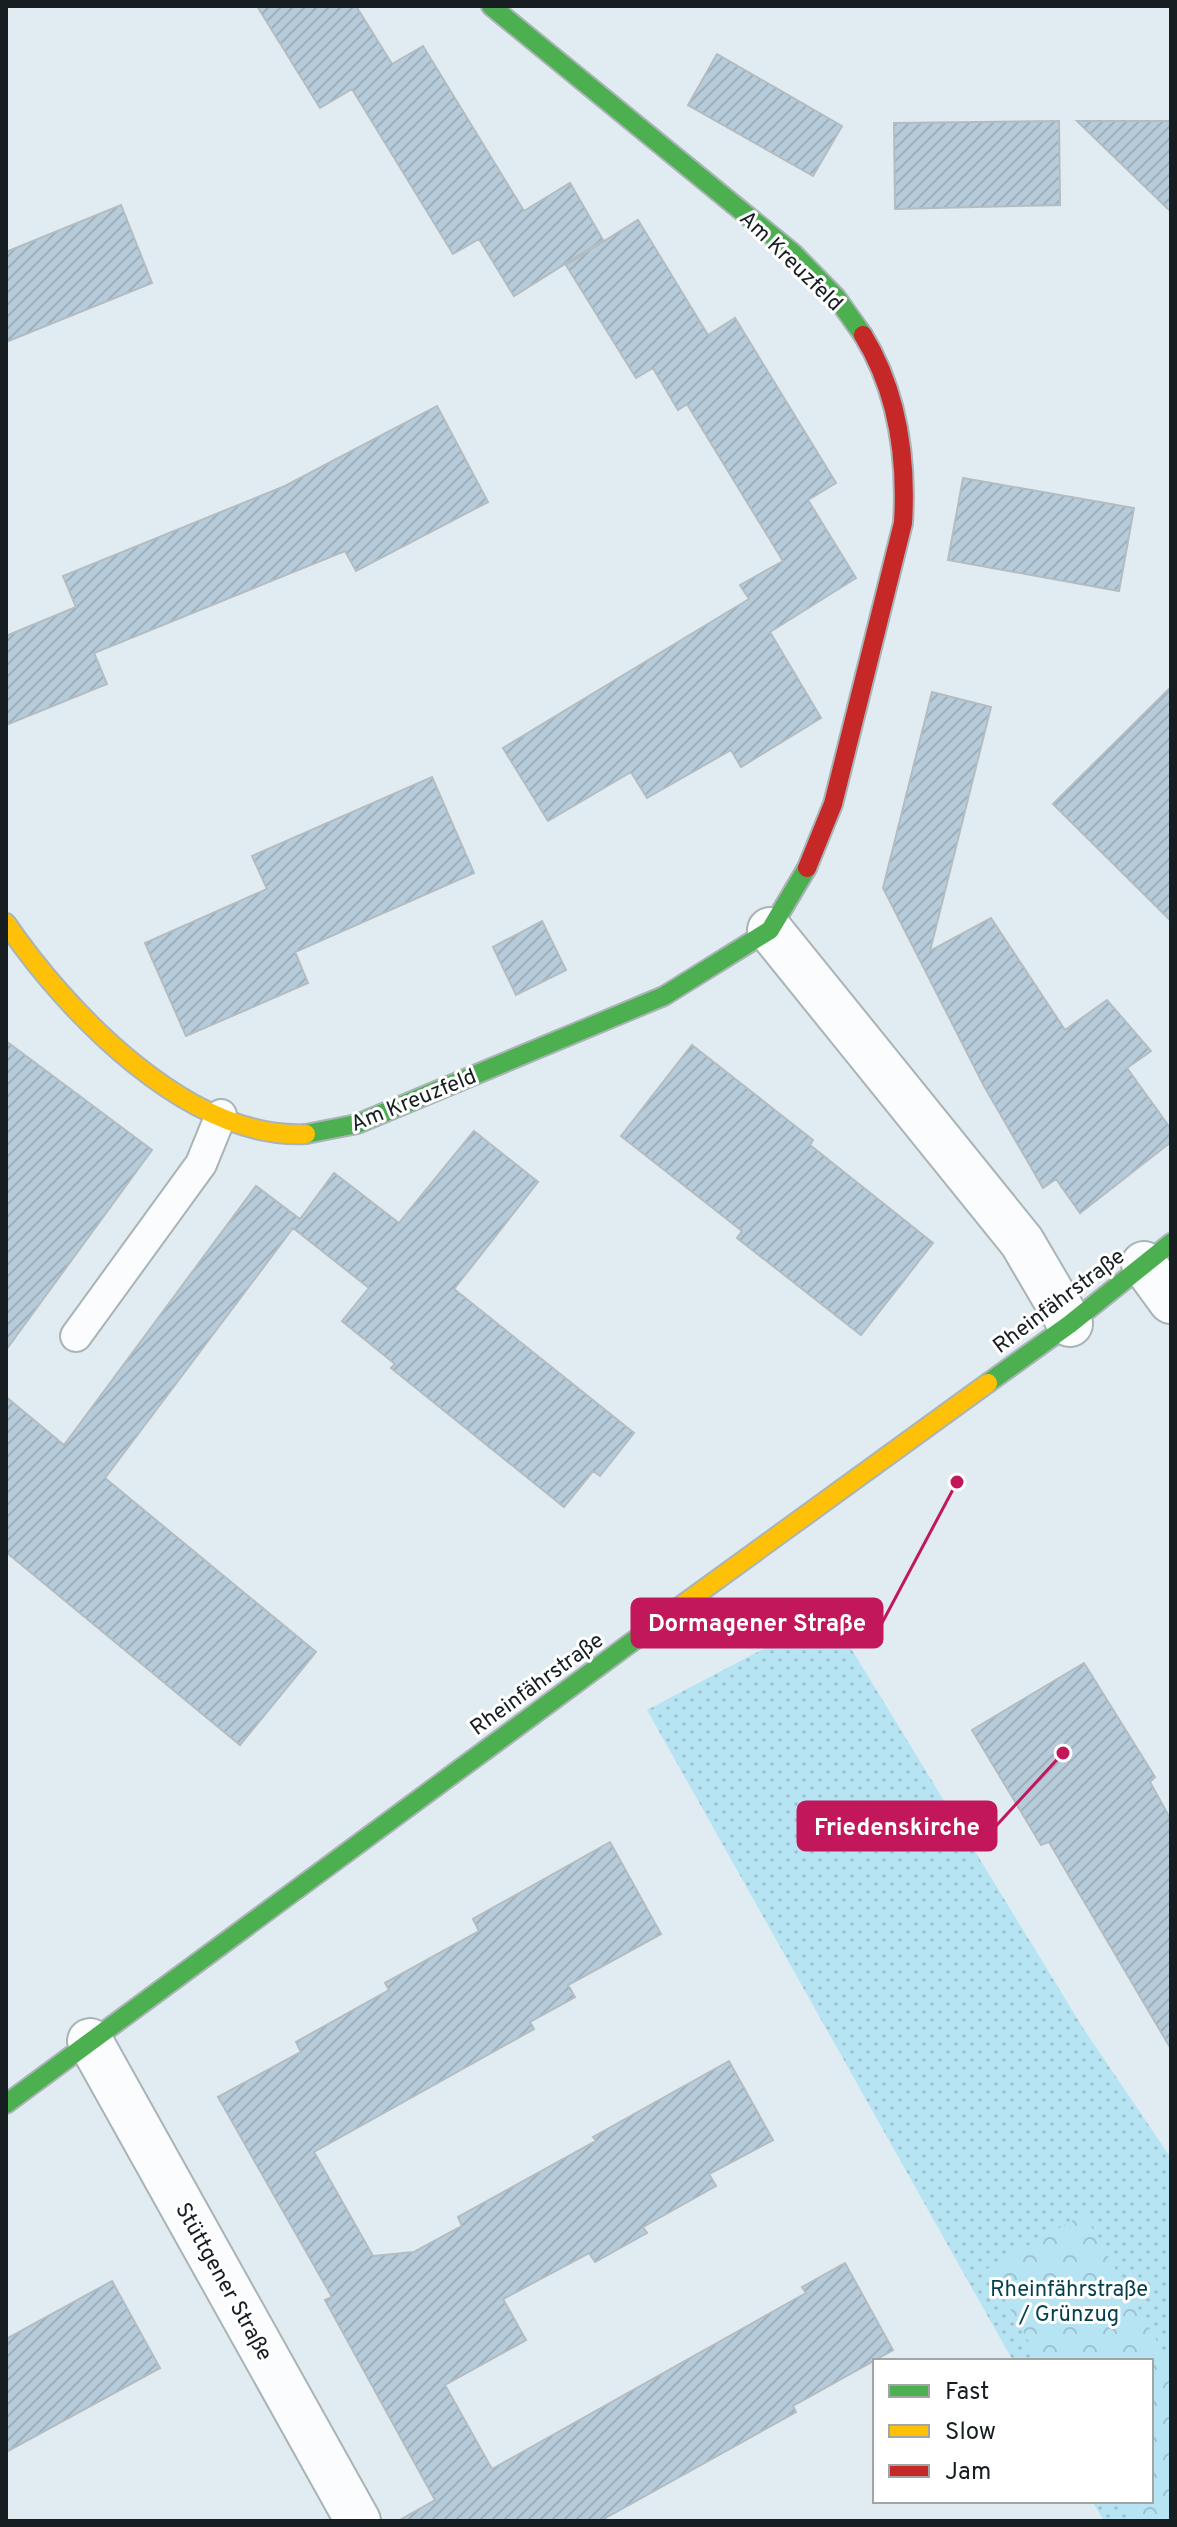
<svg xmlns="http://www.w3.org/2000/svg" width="1177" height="2527" viewBox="0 0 1177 2527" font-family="Overpass,sans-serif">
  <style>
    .grass { fill: url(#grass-dots) }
    .park { fill: url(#park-crowns) }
    .building { fill: url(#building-hatch); stroke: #b3bcc1; stroke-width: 2 }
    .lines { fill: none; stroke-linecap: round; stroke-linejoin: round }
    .lane-casing { stroke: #aab3b6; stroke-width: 34 }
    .street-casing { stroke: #aab3b6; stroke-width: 48 }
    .fast-casing { stroke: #aab3b6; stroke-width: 22 }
    .slow-casing { stroke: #aab3b6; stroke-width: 22 }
    .jam-casing { stroke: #aab3b6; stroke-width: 22 }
    .lane { stroke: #fafcfd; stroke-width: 30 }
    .street { stroke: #fafcfd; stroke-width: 44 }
    .fast { stroke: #4caf50; stroke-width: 18 }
    .slow { stroke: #ffc107; stroke-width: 18 }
    .jam { stroke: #c62828; stroke-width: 18 }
    .labels { text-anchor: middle; stroke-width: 6; stroke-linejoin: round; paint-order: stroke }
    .street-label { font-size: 22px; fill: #161e21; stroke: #fff }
    .park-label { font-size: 22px; fill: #033f4d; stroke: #fff }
    .leader { fill: none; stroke: #c2185b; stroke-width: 3 }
    .callout-dot { fill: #c2185b; stroke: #fff; stroke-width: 3 }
    .callout { fill: #c2185b; stroke: #c2185b; stroke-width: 3 }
    .callout-label { font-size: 24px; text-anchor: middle; font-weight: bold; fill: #fff }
  </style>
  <defs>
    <pattern id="grass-dots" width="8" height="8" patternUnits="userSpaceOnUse" patternTransform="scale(2)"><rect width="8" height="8" fill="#b7e4f3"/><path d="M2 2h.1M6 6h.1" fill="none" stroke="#9dc3d0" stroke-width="1.8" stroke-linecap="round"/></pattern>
    <pattern id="park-crowns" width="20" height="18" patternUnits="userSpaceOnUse" patternTransform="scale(2)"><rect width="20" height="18" fill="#b7e4f3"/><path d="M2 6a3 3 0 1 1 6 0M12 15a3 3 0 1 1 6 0" fill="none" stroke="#9dc3d0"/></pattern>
    <pattern id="building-hatch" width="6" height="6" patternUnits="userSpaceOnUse" patternTransform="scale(2)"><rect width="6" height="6" fill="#b7ccda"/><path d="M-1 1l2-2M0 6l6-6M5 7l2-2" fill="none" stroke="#9dafbb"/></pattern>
  </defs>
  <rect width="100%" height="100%" fill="#e0ecf1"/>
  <path class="grass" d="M830,1614L1083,2028L1171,2158V2521H1104L1092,2501H1151V2361H1013L647,1710Z"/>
  <path class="park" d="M1084,2214L1171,2366V2521H1132L1120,2501H1151V2361H1040L987,2269Z"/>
  <path class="building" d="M257,6H356L392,64L423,46L524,211L570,183L603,240L514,296L479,239L453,254L352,89L320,108Z
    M717,54L842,126L813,176L688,105Z
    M1059,121L1060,205L895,209L894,123Z
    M1077,121H1171V212Z
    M121,205L152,283L6,342V252Z
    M638,220L708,335L735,318L836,483L808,500L856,578L770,632L821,718L741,767L731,750L647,798L631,772L548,821L503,748L749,599L740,585L783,561L687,404L678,410L653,368L636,378L566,265Z
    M437,406L488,502L356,571L345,551L94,653L107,684L6,725V636L76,607L63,576L285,486Z
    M963,478L1134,508L1119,591L948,560Z
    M1171,687V921L1053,804Z
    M932,692L991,707L930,951L991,918L1065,1030L1107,1000L1151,1051L1127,1068L1171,1129V1142L1080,1213L1056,1179L1043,1188L984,1086L883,888Z
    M432,777L474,873L295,952L308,983L186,1036L145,943L267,889L252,856Z
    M542,921L566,970L516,995L493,947Z
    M6,1041L152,1150L6,1350Z
    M692,1045L813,1140L810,1145L933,1243L861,1335L737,1238L742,1231L621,1136Z
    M474,1131L538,1182L454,1289L634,1433L600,1476L593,1471L564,1507L391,1368L395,1364L342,1321L369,1288L293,1228L105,1478L316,1652L240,1745L6,1552V1397L64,1445L256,1186L300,1219L334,1173L399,1223Z
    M1084,1663L1155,1777L1150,1782L1171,1820V2049L1049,1842L1041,1845L972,1730Z
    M610,1842L661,1934L568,1985L575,1997L530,2022L534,2029L314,2152L373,2256L414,2252L462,2226L458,2217L596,2141L593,2137L729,2061L773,2140L709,2174L716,2186L643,2227L647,2233L595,2262L589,2253L503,2299L526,2340L445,2385L492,2469L806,2293L802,2287L845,2263L893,2350L793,2406L796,2412L600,2521H398L435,2500L325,2300L332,2297L218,2097L301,2052L296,2042L389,1990L385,1983L479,1931L473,1919Z
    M112,2281L160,2368L6,2452V2339Z"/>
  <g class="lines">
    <g class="lane-casing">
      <path id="lane" d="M76,1336L201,1164L221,1115"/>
    </g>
    <g class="street-casing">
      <path id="street" d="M770,930L1022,1242L1070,1324
        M1144,1264L1171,1301
        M90,2041L358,2521"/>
    </g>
    <g class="fast-casing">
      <path id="fast" d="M491,6L793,253L836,297L863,335
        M306,1134L357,1124L664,996L770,930L807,868
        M988,1383L1070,1324L1171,1243
        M6,2104L678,1608"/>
    </g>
    <g class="slow-casing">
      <path id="slow" d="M6,923C66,1011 188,1140 306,1134
        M678,1608L988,1383"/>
    </g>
    <g class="jam-casing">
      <path id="jam" d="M807,868L833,804L903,523C907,457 898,392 863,335"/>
    </g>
    <use href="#lane" class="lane"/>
    <use href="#street" class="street"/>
    <use href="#fast" class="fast"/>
    <use href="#slow" class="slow"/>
    <use href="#jam" class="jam"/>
  </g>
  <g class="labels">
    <g class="street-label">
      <text transform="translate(792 260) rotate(44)" y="8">Am Kreuzfeld</text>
      <text transform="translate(413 1099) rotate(-22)" y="8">Am Kreuzfeld</text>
      <text transform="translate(1058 1300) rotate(-37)" y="8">Rheinfährstraße</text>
      <text transform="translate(536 1683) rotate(-36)" y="8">Rheinfährstraße</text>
      <text transform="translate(225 2281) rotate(61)" y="8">Stüttgener Straße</text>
    </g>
    <g class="park-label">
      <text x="1069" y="2296">Rheinfährstraße<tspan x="1069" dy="25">/ Grünzug</tspan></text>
    </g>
  </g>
  <path class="leader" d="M957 1482L882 1623M1063 1753L996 1826"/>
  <g class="callout-dot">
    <circle cx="957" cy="1482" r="8"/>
    <circle cx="1063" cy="1753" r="8"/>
  </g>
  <g class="callout">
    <rect x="632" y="1599" width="250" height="48" rx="8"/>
    <rect x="798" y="1802" width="198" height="48" rx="8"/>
  </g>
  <g class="callout-label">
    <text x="757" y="1631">Dormagener Straße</text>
    <text x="897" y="1835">Friedenskirche</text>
  </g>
  <rect width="1177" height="2527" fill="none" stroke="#161e21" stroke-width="16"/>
  <rect x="873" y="2359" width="280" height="144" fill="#ffffff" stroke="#a2a5a6" stroke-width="2"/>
  <rect x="889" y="2385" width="40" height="12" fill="#4caf50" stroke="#a2a5a6" stroke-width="2"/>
  <text x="945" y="2399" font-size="24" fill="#161e21">Fast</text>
  <rect x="889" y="2425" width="40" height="12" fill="#ffc107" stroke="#a2a5a6" stroke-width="2"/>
  <text x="945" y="2439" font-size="24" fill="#161e21">Slow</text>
  <rect x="889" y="2465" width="40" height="12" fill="#c62828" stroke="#a2a5a6" stroke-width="2"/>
  <text x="945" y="2479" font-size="24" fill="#161e21">Jam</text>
</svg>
